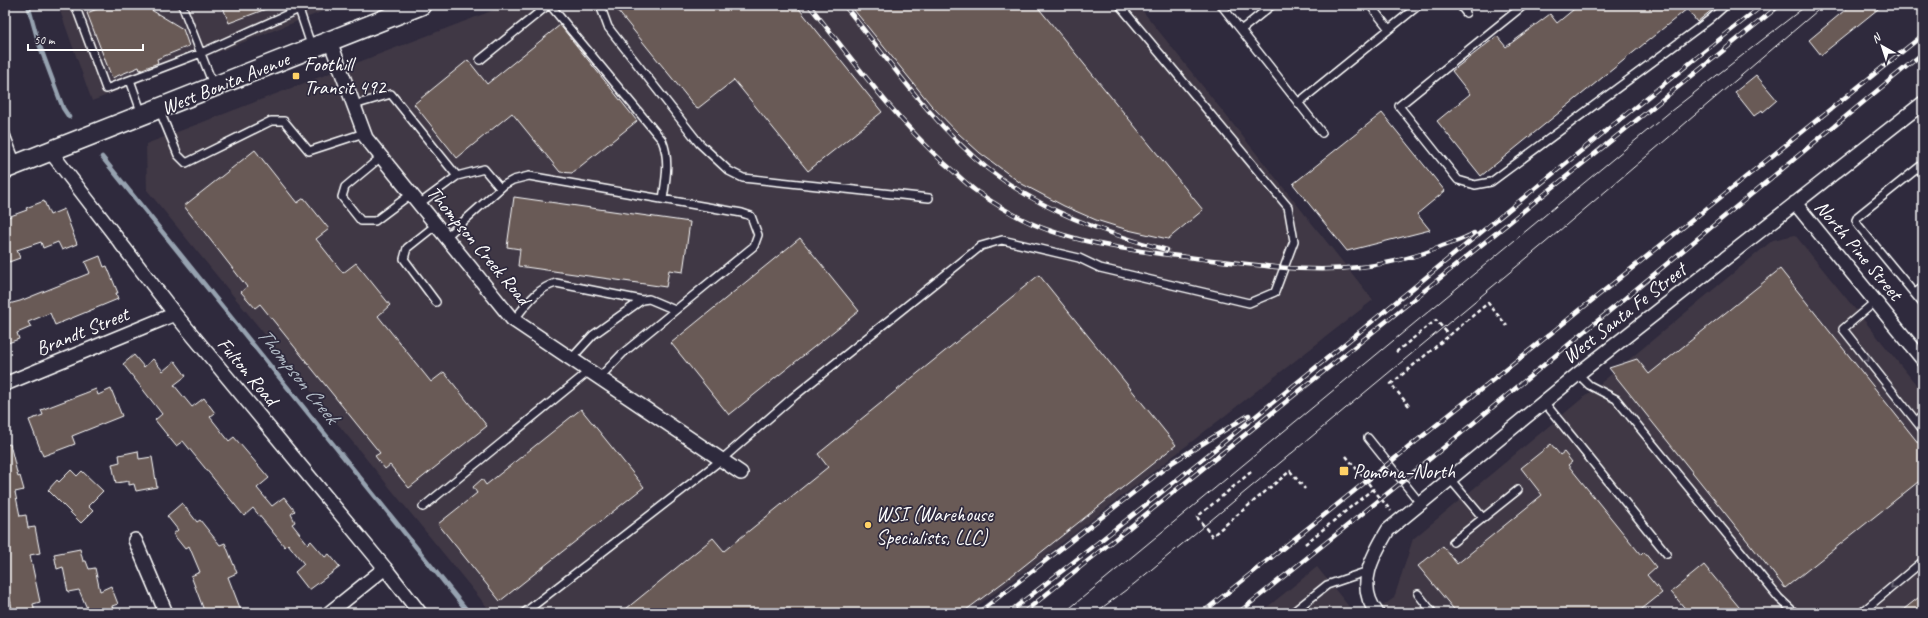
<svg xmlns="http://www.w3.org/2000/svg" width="1928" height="618" viewBox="0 0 1928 618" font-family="Caveat,sans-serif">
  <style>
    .built { fill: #403845 }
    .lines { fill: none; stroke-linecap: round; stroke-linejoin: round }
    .stream { stroke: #96a2b0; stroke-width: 4.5 }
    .building { fill: #695a57; stroke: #fff }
    .service-casing { stroke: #fff; stroke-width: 10 }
    .minor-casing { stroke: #fff; stroke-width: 16 }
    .secondary-casing { stroke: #fff; stroke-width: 22 }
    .path { stroke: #fff; stroke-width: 2.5; stroke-dasharray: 4 3; stroke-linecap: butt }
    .service { stroke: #2f2a3d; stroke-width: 7 }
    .minor { stroke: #2f2a3d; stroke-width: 13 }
    .secondary { stroke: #2f2a3d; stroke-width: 19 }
    .tram { stroke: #fff; stroke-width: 1 }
    .rail-casing { stroke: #fff; stroke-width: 4.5 }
    .rail { stroke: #2f2a3d; stroke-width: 3; stroke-dasharray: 9; stroke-linecap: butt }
    .oneway { stroke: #6d6a77 }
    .poi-dot { fill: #ffd166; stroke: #2f2a3d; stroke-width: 1.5 }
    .labels { text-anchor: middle; stroke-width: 3.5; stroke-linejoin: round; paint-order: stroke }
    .poi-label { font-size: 20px; fill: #fff; stroke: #2f2a3d; text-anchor: start }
    .street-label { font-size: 20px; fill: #fff; stroke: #2f2a3d }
    .water-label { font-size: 21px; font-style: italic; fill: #b0b9c4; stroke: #2f2a3d }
  </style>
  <rect width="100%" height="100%" fill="#2f2a3d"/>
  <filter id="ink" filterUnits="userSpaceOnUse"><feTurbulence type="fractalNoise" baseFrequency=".025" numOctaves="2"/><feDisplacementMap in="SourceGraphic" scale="8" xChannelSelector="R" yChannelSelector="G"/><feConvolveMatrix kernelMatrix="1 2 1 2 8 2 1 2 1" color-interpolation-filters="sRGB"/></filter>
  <g filter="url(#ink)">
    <path class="built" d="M58,5H339L92,101Z
      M507,5H1138L1373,300L1044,557L968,613H492L147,190L146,144Z
      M1795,235L1923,393V613H1373L1394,598L1413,539L1773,240Z
      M1317,567L1354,613H1260Z"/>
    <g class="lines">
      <path class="stream" d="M28,5L38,41L63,108L69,117
        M102,157L469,613"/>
    </g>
    <path class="building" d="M107,5H143L183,29L189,46L157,59L158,63L140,70L139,67L112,78L87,13Z
      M222,5H274V6L229,23Z
      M613,5H796L882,112L808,171L734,80L697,109Z
      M850,5H1036L1203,210L1168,239L1128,230L1096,220L1064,206L1022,184L980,153L959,134L931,105Z
      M1579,5H1718L1697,22L1687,9L1481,176L1437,121L1470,94L1452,71L1497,36L1506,47L1550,14L1557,23Z
      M1851,5H1883L1821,55L1809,40Z
      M560,25L637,121L572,173L560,172L512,113L457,158L414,104L468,60L487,84Z
      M1756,75L1777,100L1763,112L1762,110L1754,116L1735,92Z
      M1382,113L1445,191L1417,214L1430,230L1347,251L1293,184Z
      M255,150L297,203L304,198L329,229L316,239L343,273L356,263L390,305L378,316L431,382L444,372L487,426L409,488L390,465L385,469L375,456L380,453L260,304L255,308L241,292L247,287L184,206Z
      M514,197L690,222L683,272L669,270L666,287L518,266L520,249L507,247Z
      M44,201L50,215L64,209L77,244L62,250L58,242L43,248L41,242L17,250L20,258L9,262L5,255V218L27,210L26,208Z
      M800,238L859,311L729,415L671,343Z
      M100,256L104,267L107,266L118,293H116L118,299L55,325L50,313L28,322L31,327L17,333L19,339L5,344V305L20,301L90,273L85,262Z
      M1780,269L1923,449V478L1785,588L1609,368L1637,359L1649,374Z
      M1039,275L1176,445L1005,581L962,613H621L713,538L724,551L828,467L818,454Z
      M134,355L144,367L153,359L163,371L175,361L186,376L174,385L192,407L204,398L215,413L210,417L229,441L234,437L269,478L257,488L272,506L284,497L295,511L291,514L295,522L292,524L308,544L311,541L325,557L329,554L340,567L309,590L295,572L304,564L288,544L285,547L253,508L244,516L183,441L176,446L155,420L162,414L123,364Z
      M96,389L98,395L111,389L122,416L72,436L75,444L43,456L29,420L43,415L41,410Z
      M581,409L644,487L500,601L438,524L477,493L473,487L482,479L486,485Z
      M10,444L18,477L20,476L24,490L15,492L20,516L26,515L28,528L35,527L40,553L30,555L40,602L33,604L35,613H13L9,594L5,595V445Z
      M1551,444L1560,455L1564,452L1572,462L1568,465L1628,539L1641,555L1644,552L1656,567L1647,575L1662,593L1637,613H1457L1418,566L1443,546L1457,564L1542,495L1521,468Z
      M138,451L139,459L152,457L157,487L136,491L134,484L129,485V481L116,483L112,464L120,462L119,455Z
      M71,470L77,476L82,471L103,491L88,506L93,511L81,523L48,490L57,480L59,482Z
      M182,503L197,522L200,520L220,545L225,543L237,573L228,577L242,613H205L191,576L200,572L189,546L185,549L173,534L178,530L167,516Z
      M80,549L83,561H86L89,569L95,568L100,591L111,586L118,604L112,606L114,613H89L79,590L68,592L63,567L57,569L54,554Z
      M1704,565L1744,613H1689L1671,592Z
      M1923,594V613H1899Z"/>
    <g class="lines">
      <g class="service-casing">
        <path id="service" d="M75,5L106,89L201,53L308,5
          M182,5L214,87
          M550,5L662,140C670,159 666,179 663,199
          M600,5L608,27L699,143L729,171L743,178L929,198
          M1221,5L1241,30
          M1272,5L1241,30L1322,133
          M1370,5L1389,29
          M1460,5L1466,13
          M1524,5L1399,106L1458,180L1475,185L1491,182L1709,20L1726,5
          M299,9L312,48
          M480,60L548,5
          M130,80L142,114
          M1298,103L1419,5
          M354,105L391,94L457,176L419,204
          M159,109L178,155L186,163L271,121H284L309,151L364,133
          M5,132L17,164
          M381,157L345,187L342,197L361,221H375L411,194
          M1923,164L1858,216L1856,220L1858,225L1923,304
          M457,176L484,169L500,188
          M446,237L504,185L513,180L529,176L742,213L751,216L758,235L754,246L623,353L599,378
          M1915,293L1923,287
          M1876,301L1843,329L1923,430
          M436,302L404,259L407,248L436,225
          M514,320C526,305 537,288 556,283L642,300
          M571,359L593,335L642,300L649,299L675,310
          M1578,374L1589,385L1616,399L1779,598L1795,613
          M1544,402L1667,554
          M1368,438L1420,503
          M1450,479L1483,518
          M423,507L589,371
          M1453,542L1518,490
          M1418,594L1433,613
          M524,613L721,460L792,398L981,246L1002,240L1079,258L1100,268L1249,303L1275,292L1294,241L1288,207L1121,7
          M1292,613L1327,585L1368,571
          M1861,613L1923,561"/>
      </g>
      <g class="minor-casing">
        <path id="minor" d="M330,41L366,138L512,319L741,473
          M50,151L175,314L385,568L420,613
          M1795,203L1923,360
          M5,384L175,314
          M135,540L166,613
          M329,613L385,568
          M1377,613C1355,586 1373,555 1388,530L1578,374L1923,103"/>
      </g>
      <g class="secondary-casing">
        <path id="secondary" d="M5,169L421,5"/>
      </g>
      <path class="path" d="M1396,352L1436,320L1449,335
        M1409,406L1391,384L1488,303L1507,326
        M1346,456L1391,511
        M1251,472L1197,517L1212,536L1290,471L1305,489
        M1305,544L1373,489"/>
      <use href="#service" class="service"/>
      <use href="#minor" class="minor"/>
      <use href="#secondary" class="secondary"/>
      <path class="tram" d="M1064,613L1671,111L1807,5
        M1095,613L1134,584L1545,243L1824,5"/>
      <g class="rail-casing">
        <path id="rail" d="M809,5C852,59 893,116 944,163C955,172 965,183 976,191C999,207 1024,222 1051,231C1097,247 1146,252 1195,258C1282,268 1353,281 1438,248C1450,243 1463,240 1474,233
          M844,5C888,59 933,125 988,169C1041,210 1103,233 1167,250
          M978,613L1173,462L1249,415
          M1008,613C1264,415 1509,205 1763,5
          M1023,613L1780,5
          M1202,613L1923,35
          M1238,613L1403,481L1923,53"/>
      </g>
      <use href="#rail" class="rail"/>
    </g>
    <defs><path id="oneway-chevron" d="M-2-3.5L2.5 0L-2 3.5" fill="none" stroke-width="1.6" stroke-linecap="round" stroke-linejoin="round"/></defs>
    <g class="oneway">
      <use href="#oneway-chevron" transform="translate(1867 359) rotate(52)"/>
      <use href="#oneway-chevron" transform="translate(1893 586) rotate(140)"/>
    </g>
  </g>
  <g class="poi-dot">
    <rect x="292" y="72" width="8" height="8" rx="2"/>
    <rect x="1339" y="466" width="10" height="10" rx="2"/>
    <circle cx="868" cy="525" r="4"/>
  </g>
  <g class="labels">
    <g class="poi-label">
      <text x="304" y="71">Foothill<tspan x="304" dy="23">Transit 492</tspan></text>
      <text x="1353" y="478">Pomona–North</text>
      <text x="876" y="521">WSI (Warehouse<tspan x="876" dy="23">Specialists, LLC)</tspan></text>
    </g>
    <g class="street-label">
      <text transform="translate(225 83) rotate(-22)" y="7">West Bonita Avenue</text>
      <text transform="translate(479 245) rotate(50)" y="7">Thompson Creek Road</text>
      <text transform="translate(1859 250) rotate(50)" y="7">North Pine Street</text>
      <text transform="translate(1624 313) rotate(-38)" y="7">West Santa Fe Street</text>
      <text transform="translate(82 331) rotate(-22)" y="7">Brandt Street</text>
      <text transform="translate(248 371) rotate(50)" y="7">Fulton Road</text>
    </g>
    <g class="water-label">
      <text transform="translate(298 375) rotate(51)" y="7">Thompson Creek</text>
    </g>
  </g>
  <rect width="1928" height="618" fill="none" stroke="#2f2a3d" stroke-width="20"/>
  <rect x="10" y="10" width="1908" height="598" fill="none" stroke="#fff" stroke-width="1.5" filter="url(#ink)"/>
  <g transform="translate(1882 46) rotate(321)" stroke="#2f2a3d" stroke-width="3" paint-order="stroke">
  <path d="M0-3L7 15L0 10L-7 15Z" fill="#ffffff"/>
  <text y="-6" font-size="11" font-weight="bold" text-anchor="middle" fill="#ffffff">N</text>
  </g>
  <path d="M28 44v6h115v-6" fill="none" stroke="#ffffff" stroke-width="2"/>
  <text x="34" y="44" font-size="12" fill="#ffffff" stroke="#2f2a3d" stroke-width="3" paint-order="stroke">50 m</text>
</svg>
